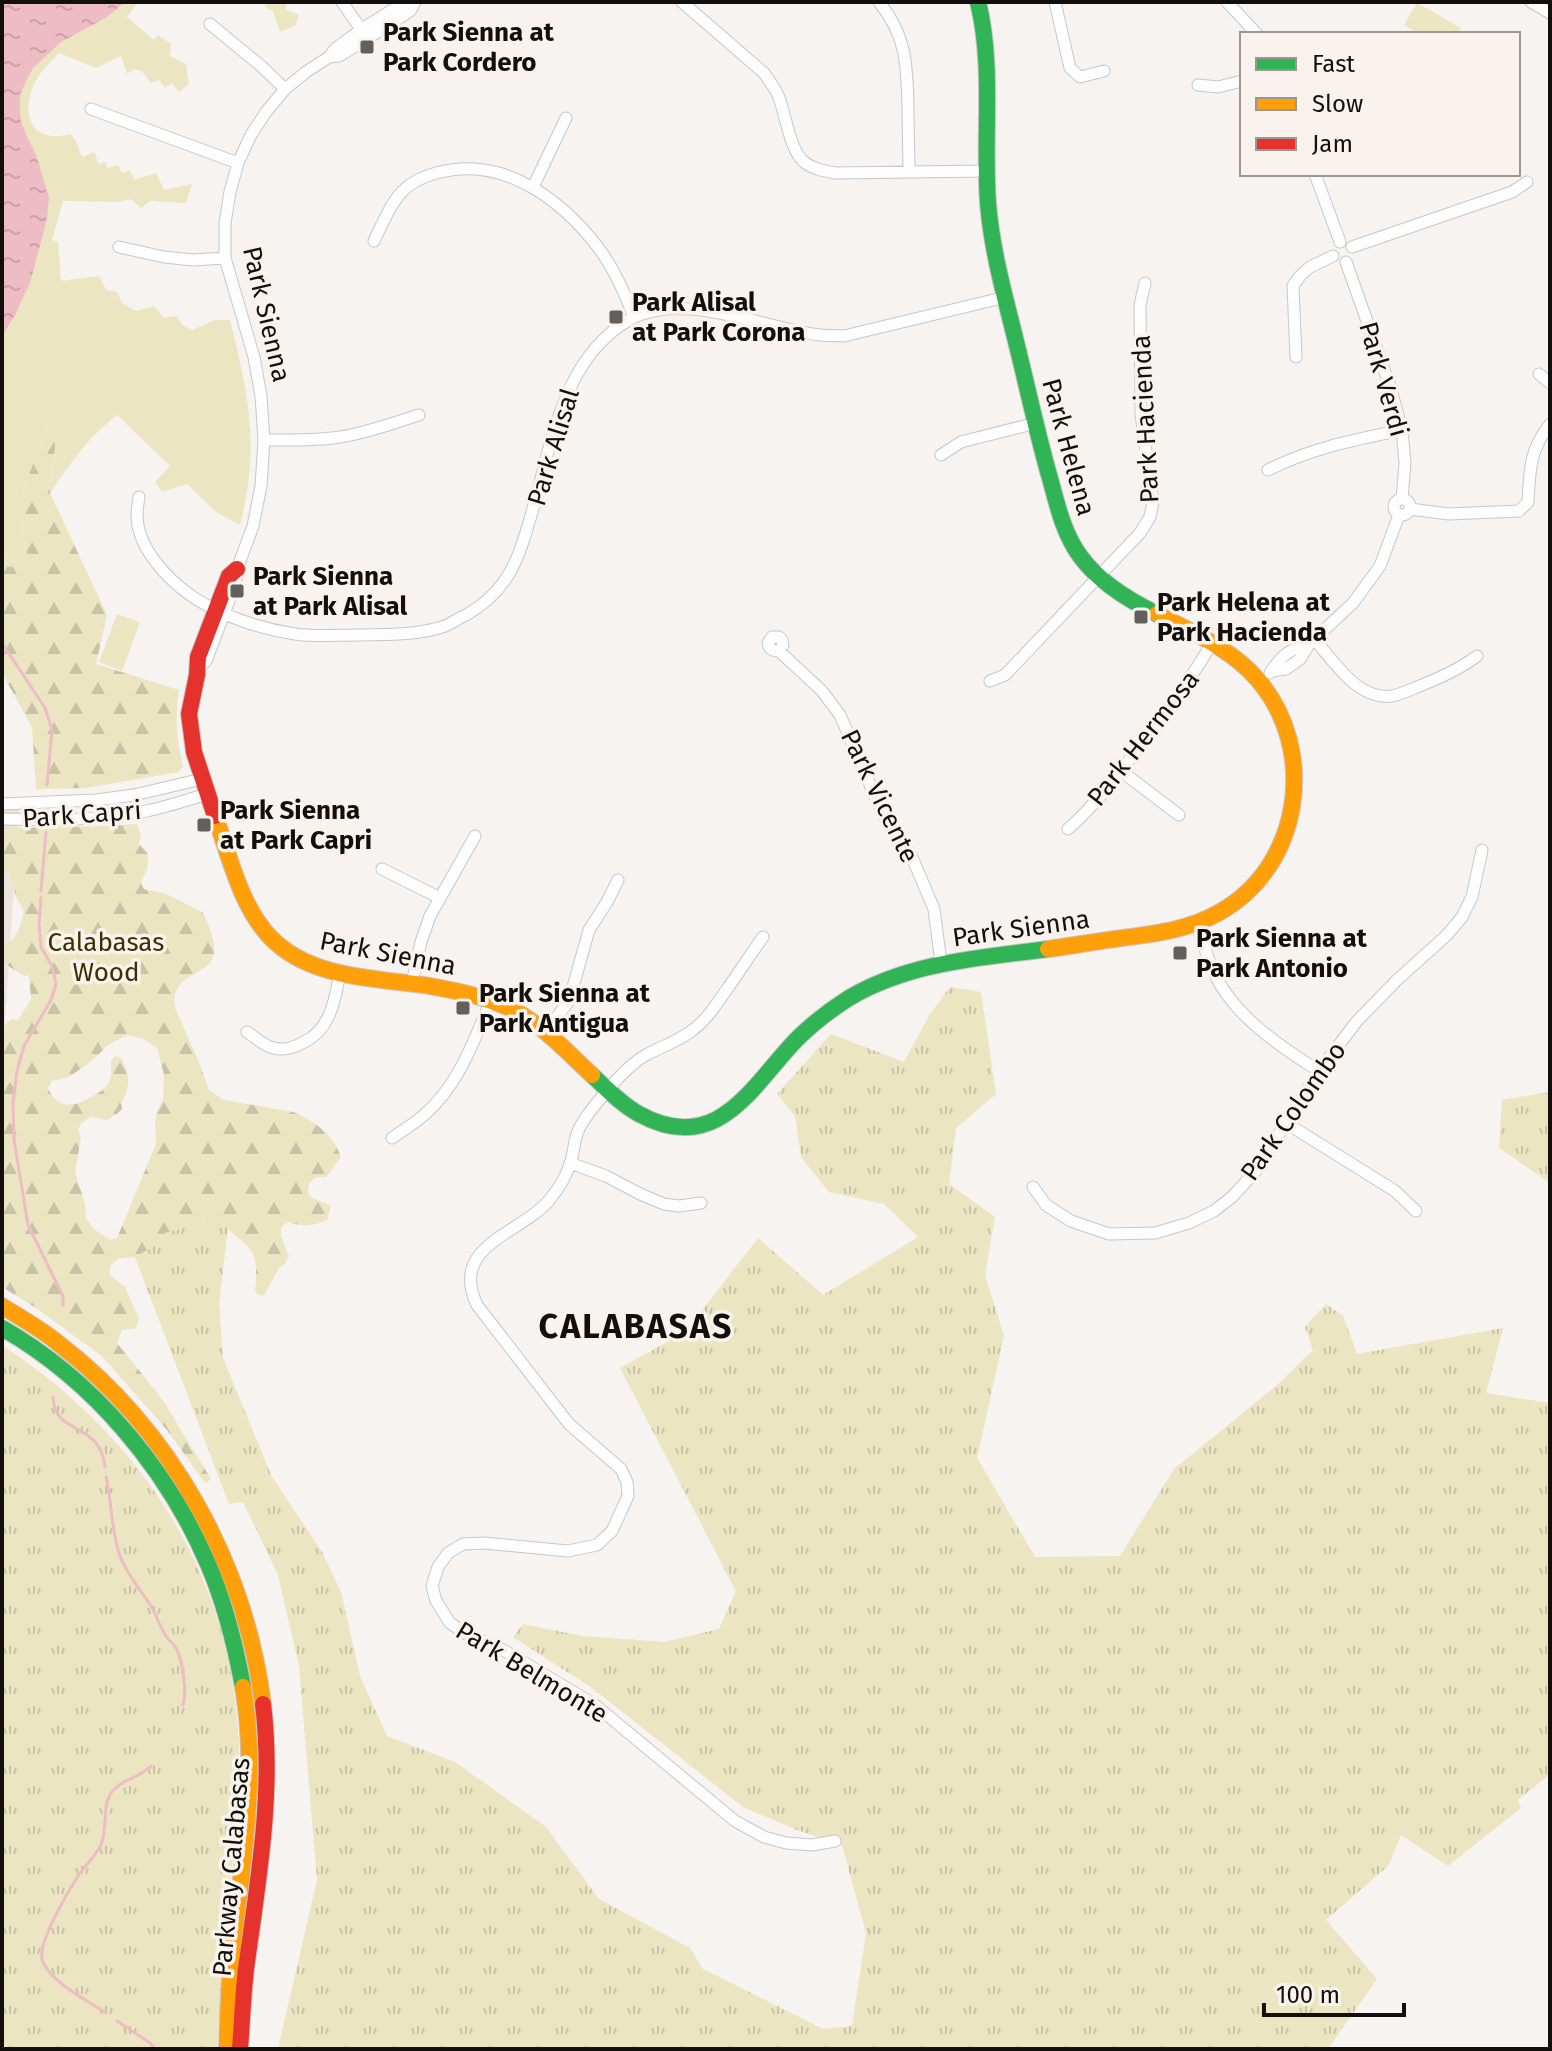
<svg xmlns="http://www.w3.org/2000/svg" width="1552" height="2051" viewBox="0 0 1552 2051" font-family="'Fira Sans',sans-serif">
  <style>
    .built { fill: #ede3dd }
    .grass { fill: url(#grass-tufts) }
    .forest { fill: url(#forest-firs); fill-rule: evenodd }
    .park { fill: #ebe5c2 }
    .water { fill: url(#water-ripples) }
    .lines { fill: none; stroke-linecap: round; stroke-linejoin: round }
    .stream { stroke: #eebcc4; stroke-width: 3 }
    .street-casing { stroke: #c9c6c4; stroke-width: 13 }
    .fast-casing { stroke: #c9c6c4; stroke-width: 18 }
    .slow-casing { stroke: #c9c6c4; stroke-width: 18 }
    .jam-casing { stroke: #c9c6c4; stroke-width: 18 }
    .street { stroke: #fefdfd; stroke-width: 11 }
    .fast { stroke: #30b455; stroke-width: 16 }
    .slow { stroke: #ff9f0a; stroke-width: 16 }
    .jam { stroke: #e5322d; stroke-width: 16 }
    .poi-dot { fill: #625f5c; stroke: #faf2ec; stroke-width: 3 }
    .labels { text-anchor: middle; stroke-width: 7; stroke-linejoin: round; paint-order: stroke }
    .poi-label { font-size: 26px; font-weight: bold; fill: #120f0d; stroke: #faf2ec; text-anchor: start }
    .street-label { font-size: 26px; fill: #120f0d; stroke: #faf2ec }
    .park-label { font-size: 26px; fill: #393200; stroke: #faf2ec }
    .district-label { font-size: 34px; font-weight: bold; letter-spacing: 2px; fill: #120f0d; stroke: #faf2ec }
  </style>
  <defs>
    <pattern id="grass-tufts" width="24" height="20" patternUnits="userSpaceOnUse" patternTransform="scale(2)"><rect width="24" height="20" fill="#ebe5c2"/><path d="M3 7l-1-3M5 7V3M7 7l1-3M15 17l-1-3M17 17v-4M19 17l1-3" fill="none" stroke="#c8c3a6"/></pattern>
    <pattern id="forest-firs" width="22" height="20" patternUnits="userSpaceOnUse" patternTransform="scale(2)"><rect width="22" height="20" fill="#ebe5c2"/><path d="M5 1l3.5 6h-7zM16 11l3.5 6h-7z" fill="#c8c3a6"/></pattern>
    <pattern id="water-ripples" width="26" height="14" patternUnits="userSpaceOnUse" patternTransform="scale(2)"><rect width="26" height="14" fill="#eebcc4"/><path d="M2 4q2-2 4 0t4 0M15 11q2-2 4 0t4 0" fill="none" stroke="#cba0a7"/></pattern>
  </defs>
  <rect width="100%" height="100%" fill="#f6f3f0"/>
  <path class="built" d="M2,810H19L2,1064Z"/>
  <path class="grass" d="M950,987L981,992L996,1094L956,1128L949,1184L995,1217L985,1275L1004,1336L977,1458L1035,1557L1120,1556L1174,1469L1276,1386L1313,1350L1305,1327L1326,1304L1343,1316L1357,1354L1503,1328L1486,1393L1550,1403V1774L1518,1800L1521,1808L1448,1866L1401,1835L1388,1866L1326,1920L1377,1979L1328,2049H278L317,1880L299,1666L278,1575L243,1502L229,1504L135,1257L153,1247L165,1233L179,1229L188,1223L223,1224L228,1229L219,1303L223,1358L271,1475L322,1552L341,1592L360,1676L387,1736L455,1762L546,1827L599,1899L690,1948L703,1969L823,2029L852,2026L866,1933L842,1845L797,1830L743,1807L592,1688L513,1637L523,1624L583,1636L664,1642L719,1629L736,1591L620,1368L687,1331L706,1332L700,1313L758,1238L823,1295L918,1237L884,1204L829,1192L801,1157L795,1116L777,1094L831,1034L904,1062L930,1014Z
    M1550,1092V1183L1499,1148L1502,1100Z
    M2,1345C142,1437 233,1576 239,1746C240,1779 236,1811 234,1843C229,1912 221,1980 217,2049H2Z"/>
  <path class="forest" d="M49,423L57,431L50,493L107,615L96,664L179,690C175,717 176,739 183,766L179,772L86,788L36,789L32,727L2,673V553L9,567L28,560L22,529L24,487Z
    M137,824L141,836L139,844L148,854C148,859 148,866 147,870C143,879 138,880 144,889L167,894L202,912C207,919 209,927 212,936C226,983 169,963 175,1008L198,1060L209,1090L224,1100L293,1112C314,1120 334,1136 341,1157L326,1177H315L309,1184L308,1195C315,1201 322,1201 331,1206L327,1220C314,1226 301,1227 288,1222L281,1227V1236L289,1256L285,1264L279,1268L264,1295H259L255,1291C259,1249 253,1251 222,1224L188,1223L179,1229L165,1233L153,1247L135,1257L118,1259L110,1266V1275L125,1287L139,1319L135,1329L122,1330L117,1343L162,1399L211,1479L205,1483L167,1430L102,1356L36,1308L2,1287V1027L12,1019L17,1021L31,1000L29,975L24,976L2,962V947C19,937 19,930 24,911L16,897L10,874L2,873V834L6,828L108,826ZM127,1035L144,1039L157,1048L164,1075L163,1099L157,1111L155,1123L156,1144L117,1238L110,1240L94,1229L86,1218L85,1204L75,1172L81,1138L78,1130L81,1123L91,1117L107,1120L117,1114L122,1109C121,1097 120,1107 125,1096C131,1083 128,1068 120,1057L115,1056L111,1060C111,1067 112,1073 110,1080C107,1088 99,1093 91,1097C74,1107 57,1110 48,1088L52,1081L69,1077L93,1060L108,1045Z"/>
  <path class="park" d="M2,2H138L127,17L154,40L158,35L171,44L170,56L186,64L189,84L179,92L172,83L165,88L159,80L151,83L142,71L134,69L127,74L121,56L96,68L59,53C49,63 37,75 32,89C21,120 36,144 70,134L75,139L82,157L94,152L99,164L105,162L108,168L118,165L122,173L130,170L134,180L156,173L164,190L192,184L186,203L150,201L141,208L131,199L119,202L63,201L52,240L58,242L61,281L99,276L106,290L117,292L122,303L136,311L154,306L164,318L177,316L182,325L192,330L215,320H230C249,397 260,446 240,525L216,512L187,484L162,492L155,482L170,466L117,415C88,438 71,462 50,493L57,431L49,423L24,487L22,529L28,560L24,566C8,569 9,567 2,553Z
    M263,2H286V10L299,15L295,26L280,32L273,11L268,9Z
    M1417,3L1461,28L1458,34H1419L1404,25Z
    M117,614L140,622L122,671L99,662Z"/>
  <path class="water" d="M2,2H125L107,17L61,42L33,68L24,85L20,97V114L22,124L28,139L36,155L49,197L47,219L30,283L15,315L2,336Z"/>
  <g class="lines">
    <path class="stream" d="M2,643L45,708L52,730L47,785
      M41,891L46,832
      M41,897L39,925L41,947L52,966L56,984L51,1000L24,1046L17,1071L13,1102L14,1140L28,1225L63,1296V1305
      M53,1397C54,1424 74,1424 91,1438C99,1444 104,1456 105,1467
      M106,1477C112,1503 111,1531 120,1556C127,1574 138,1587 149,1603C156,1613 159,1626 166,1636C168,1640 172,1642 174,1645C183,1657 187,1691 183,1705
      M106,2013C88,2001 47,1980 42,1959C38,1942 68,1892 78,1876C85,1866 94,1857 100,1847C108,1832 102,1806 111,1793C121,1779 140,1778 151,1766
      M117,2021L150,2043L155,2049"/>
    <g class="street-casing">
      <path id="street" d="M342,2L365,35
        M682,2L764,73C769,80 774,87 778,95C786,114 789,149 804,162C813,169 824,171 835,173L987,171
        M879,2C907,36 907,66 908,108C908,129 909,151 909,172
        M1055,2L1070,68L1080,77L1104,71
        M1227,2L1257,34
        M1531,2L1550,13
        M210,24L261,66L285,89
        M329,57L339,56L367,39L410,11L415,2
        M1198,85L1218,87L1242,81
        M91,109L238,163
        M1315,174L1340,242
        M533,187L566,118
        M374,241C383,223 391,201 406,188C417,178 436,172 451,170C510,161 563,202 597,246C614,268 624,292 634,317
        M119,247L164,257L193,260L225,258
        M1352,247L1512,192L1527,182
        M1346,262L1390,386L1402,430L1405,463L1402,499
        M1296,357L1293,286L1300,276L1310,267L1333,256
        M1539,374L1550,383
        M264,440C289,440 315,441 340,437C367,433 393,423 419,415
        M941,455L961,442L1036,423
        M1268,470C1311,448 1354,440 1402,430
        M139,497C138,503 137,510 137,515C137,548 168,580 193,597C222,616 261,629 295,634C314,637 336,635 355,635C385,634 416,636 445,626C452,623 459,618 466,615C510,590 519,557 532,512C552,443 563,356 631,319C684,290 765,329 820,335C828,336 836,335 844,336L1006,297
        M1394 507a8 8 0 1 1 16 0a8 8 0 1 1-16 0Z
        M1410,509L1449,514L1519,511L1528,502C1530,470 1529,451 1550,424
        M1314,639C1334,661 1358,701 1392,696C1402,694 1412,689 1422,685C1442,677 1460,669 1477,656
        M779,651L783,645L782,640L779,637H772L768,643C769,649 773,651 779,651L822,691L840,715L878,803L887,822L911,855L934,909L941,963
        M199,667L206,661L235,585L237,569L253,526L261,486L264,440L261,396L254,357L225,258V223L230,192L238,163L251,135L266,112L285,89L306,72L329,57L336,48L361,30L403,3L415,2
        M1272,671L1286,669L1300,659L1310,643L1353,603L1380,566L1399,515
        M1270,673C1282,655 1288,650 1310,643
        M990,681L1005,675L1140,533L1150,517L1153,502L1141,414L1140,305L1145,283
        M1121,771L1179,815
        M2,804L96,800L134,795L202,779
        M2,819C50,820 99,821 146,811C167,807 187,800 207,794
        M1068,829C1096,804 1118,775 1141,745C1167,712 1191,679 1212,643
        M382,869L440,898
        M1196,923C1202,941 1208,960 1216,977C1237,1018 1281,1047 1319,1071
        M763,937C750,955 738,974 725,992C716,1005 707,1019 694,1029C680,1041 662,1046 646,1055C631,1063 617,1079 606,1092C596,1104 584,1117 578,1131C574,1141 574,1151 571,1161C567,1174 560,1187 551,1198C523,1234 448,1244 477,1305L569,1424L621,1469L627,1482L628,1496L612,1531L597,1545L568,1551L484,1543L463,1544L448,1553L438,1567L432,1586L436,1601L450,1623L468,1635L503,1650L595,1705L735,1821L764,1837L786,1843L812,1845L835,1841
        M412,983L421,942L430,916L475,836
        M247,1032C255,1037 265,1047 274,1048C284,1051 296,1047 304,1042C331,1029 335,999 340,973
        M545,1032L569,1001L589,930L607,902L618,880
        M1286,1123L1395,1191L1416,1211
        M392,1138C403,1130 414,1124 424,1115C458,1086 474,1041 491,1000
        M570,1163L606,1176L640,1194L664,1204L679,1206L701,1203
        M1033,1187L1046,1205L1071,1221L1109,1234L1155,1233L1189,1223L1214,1211L1232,1197L1255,1172L1319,1071L1357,1021L1397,980L1447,935L1462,917L1472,897L1482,850"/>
    </g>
    <g class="fast-casing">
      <path id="fast" d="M978,2C994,67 983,136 988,203C992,255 1008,307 1020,358C1030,399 1039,441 1051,482C1058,508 1064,534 1080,556C1099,582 1128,600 1157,614
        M592,1075C607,1089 621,1104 639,1114C717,1157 751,1087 796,1040C812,1024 830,1010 849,998C910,962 980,958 1048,949
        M2,1328C93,1380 167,1468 208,1564C225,1603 235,1644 243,1687"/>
    </g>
    <g class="slow-casing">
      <path id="slow" d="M215,816C230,857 240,905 270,937C309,978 373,978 424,985C452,990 480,995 507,1007C539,1021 566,1051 592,1075
        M1048,949C1070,946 1093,942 1115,939C1151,934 1187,931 1220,912C1302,866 1318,750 1258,680C1232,649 1192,632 1157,614
        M2,1306C21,1318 41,1329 58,1343C171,1430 245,1563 263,1704
        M227,2049C228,2014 229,1979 233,1944C243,1858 258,1774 243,1687"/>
    </g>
    <g class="jam-casing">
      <path id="jam" d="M215,816L194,752L189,714L197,675L198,657L229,576L237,569
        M240,2049C242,2022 243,1995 246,1969C258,1880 274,1793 263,1704"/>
    </g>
    <use href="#street" class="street"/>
    <use href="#fast" class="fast"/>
    <use href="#slow" class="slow"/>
    <use href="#jam" class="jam"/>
  </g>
  <g class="poi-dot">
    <rect x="359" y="39" width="16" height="16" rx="4"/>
    <rect x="608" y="309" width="16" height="16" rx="4"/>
    <rect x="229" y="583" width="16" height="16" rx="4"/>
    <rect x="1133" y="609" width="16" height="16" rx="4"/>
    <rect x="196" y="817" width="16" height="16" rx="4"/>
    <rect x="1172" y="945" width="16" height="16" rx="4"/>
    <rect x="455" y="1000" width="16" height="16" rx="4"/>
  </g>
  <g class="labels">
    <g class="poi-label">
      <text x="383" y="41">Park Sienna at<tspan x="383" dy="30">Park Cordero</tspan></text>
      <text x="632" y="311">Park Alisal<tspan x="632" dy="30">at Park Corona</tspan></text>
      <text x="253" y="585">Park Sienna<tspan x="253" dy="30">at Park Alisal</tspan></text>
      <text x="1157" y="611">Park Helena at<tspan x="1157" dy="30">Park Hacienda</tspan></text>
      <text x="220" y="819">Park Sienna<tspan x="220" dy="30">at Park Capri</tspan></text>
      <text x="1196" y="947">Park Sienna at<tspan x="1196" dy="30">Park Antonio</tspan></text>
      <text x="479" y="1002">Park Sienna at<tspan x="479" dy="30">Park Antigua</tspan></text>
    </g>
    <g class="street-label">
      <text transform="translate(267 314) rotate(77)" y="9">Park Sienna</text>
      <text transform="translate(1384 379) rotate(74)" y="9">Park Verdi</text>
      <text transform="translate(1145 419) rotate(-93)" y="9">Park Hacienda</text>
      <text transform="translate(553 447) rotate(-73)" y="9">Park Alisal</text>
      <text transform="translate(1069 447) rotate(75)" y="9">Park Helena</text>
      <text transform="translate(1143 738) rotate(-52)" y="9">Park Hermosa</text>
      <text transform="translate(880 796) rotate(64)" y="9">Park Vicente</text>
      <text transform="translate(82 814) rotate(-4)" y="9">Park Capri</text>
      <text transform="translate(1021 928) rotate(-8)" y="9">Park Sienna</text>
      <text transform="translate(388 953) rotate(11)" y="9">Park Sienna</text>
      <text transform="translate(1293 1111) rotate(-55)" y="9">Park Colombo</text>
      <text transform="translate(532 1672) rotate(31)" y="9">Park Belmonte</text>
      <text transform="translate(231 1867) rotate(-85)" y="9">Parkway Calabasas</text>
    </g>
    <g class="park-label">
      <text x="106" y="951">Calabasas<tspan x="106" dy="30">Wood</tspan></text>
    </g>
    <g class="district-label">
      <text x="636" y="1338">CALABASAS</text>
    </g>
  </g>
  <rect width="1552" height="2051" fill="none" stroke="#120f0d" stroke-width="8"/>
  <rect x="1240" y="32" width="280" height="144" fill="#faf2ec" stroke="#9d9793" stroke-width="2"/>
  <rect x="1256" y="58" width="40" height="12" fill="#30b455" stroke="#9d9793" stroke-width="2"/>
  <text x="1312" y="72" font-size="24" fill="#120f0d">Fast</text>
  <rect x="1256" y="98" width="40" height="12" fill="#ff9f0a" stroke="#9d9793" stroke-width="2"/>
  <text x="1312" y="112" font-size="24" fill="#120f0d">Slow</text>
  <rect x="1256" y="138" width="40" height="12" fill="#e5322d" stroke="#9d9793" stroke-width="2"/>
  <text x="1312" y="152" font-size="24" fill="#120f0d">Jam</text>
  <path d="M1264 2003v12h140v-12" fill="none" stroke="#120f0d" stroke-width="4"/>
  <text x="1276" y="2003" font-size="24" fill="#120f0d" stroke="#faf2ec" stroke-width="6" paint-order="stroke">100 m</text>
</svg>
